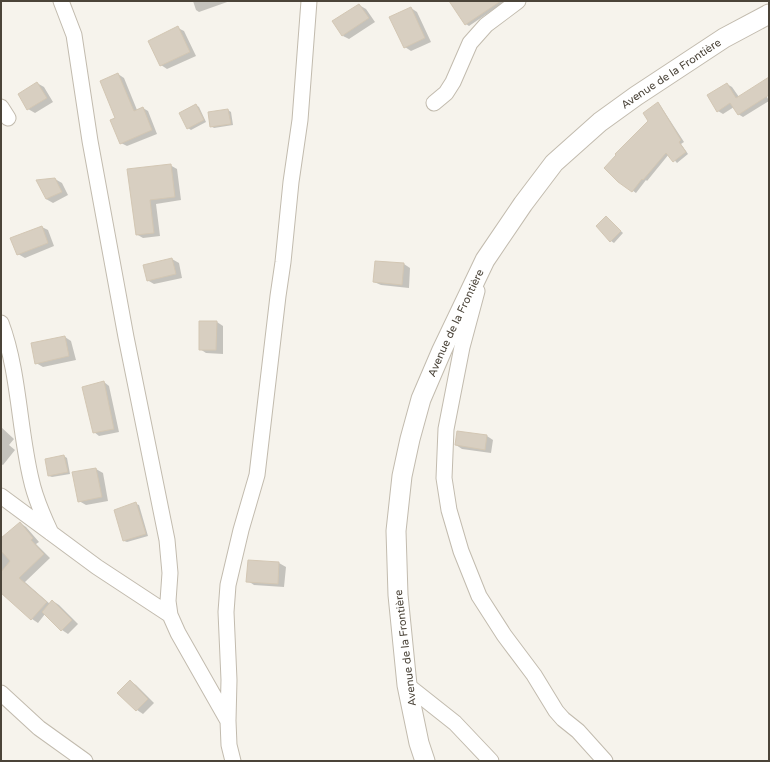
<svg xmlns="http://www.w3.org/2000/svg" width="770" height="762" viewBox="0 0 770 762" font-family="'Varela Round',sans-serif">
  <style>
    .shadow { fill: #0003 }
    .building { fill: #d8cfc1; stroke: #d3c7b4 }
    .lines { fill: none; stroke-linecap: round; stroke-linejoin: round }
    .minor-casing { stroke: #c2bbae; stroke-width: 17 }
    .tertiary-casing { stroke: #c2bbae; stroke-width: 21 }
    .minor { stroke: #fff; stroke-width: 15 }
    .tertiary { stroke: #fff; stroke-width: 19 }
    .labels { text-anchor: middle; stroke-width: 3.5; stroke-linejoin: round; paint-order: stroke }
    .street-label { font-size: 11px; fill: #4b4439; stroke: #fff }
  </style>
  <rect width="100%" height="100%" fill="#f6f3ec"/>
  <path class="shadow" d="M193,1H230L199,12L196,10Z
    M475,1H506L469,26L466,24L458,12Z
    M359,5L366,9L375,22L349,39L343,36Z
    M411,8L417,12L431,42L411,51L405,47Z
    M178,28L184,31L196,56L167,69L161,65Z
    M118,74L124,78L137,110L143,108L148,111L157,134L127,146L121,143L116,119Z
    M37,83L44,87L53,102L35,113L28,109Z
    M727,84L732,87L739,97L763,89L769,101L743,117L738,114L734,107L723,114L718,111Z
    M658,103L660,105L684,142L681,144L688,154L677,163L669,154L647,181L646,180L636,193L619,181Z
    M196,105L199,107L206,122L191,130L188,128Z
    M228,110L231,112L233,125L214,128L211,126Z
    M170,165L177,169L181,200L156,204L160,236L143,238L136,234L128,170Z
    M55,179L62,183L68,195L53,203L46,199Z
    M606,217L623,233L614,243L611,241Z
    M42,227L48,230L54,246L25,258L18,254Z
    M172,259L179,263L182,278L154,284L147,280Z
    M404,264L410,268L409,288L381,285L374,282Z
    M217,322L223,326V354L206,353L200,349Z
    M65,337L71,341L76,360L43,367L36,363Z
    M104,382L109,386L119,432L99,436L94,432Z
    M1,427L14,439L9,445L15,450L3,465L1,464Z
    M487,436L493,440L491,453L462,449L456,445Z
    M64,456L67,458L70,474L52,477L49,476Z
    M96,469L103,473L108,501L86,505L79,501Z
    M136,504L139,505L148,536L127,542L124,541Z
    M20,523L26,527L39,542L36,544L50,558L25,582L50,604L53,601L59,605L78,624L68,634L62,630L45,614L38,623L32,619L1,592V539Z
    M248,561L279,563L286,567L284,587L254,585L248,581Z
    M130,681L136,685L154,703L143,714L137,710L119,693Z"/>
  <path class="building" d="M449,1H501L465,25Z
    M359,4L369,18L342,36L332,21Z
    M411,7L425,38L404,48L389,17Z
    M178,26L190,52L160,66L148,41Z
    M118,73L134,111L143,107L152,130L120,144L110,120L115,118L100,81Z
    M769,77V95L738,115L730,103L717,112L707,95L727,83L736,98Z
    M37,82L47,98L27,110L18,94Z
    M658,102L681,140L679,142L686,152L673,162L666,153L643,180L642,179L632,192L618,182L604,168L616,155L615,154L648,121L643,113Z
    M196,104L204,120L187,129L179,113Z
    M228,109L231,124L210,127L208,112Z
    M171,164L175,197L150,200L154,233L136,235L127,169Z
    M55,178L62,192L46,199L36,180Z
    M606,216L621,231L610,242L596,226Z
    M42,226L48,243L17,255L10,238Z
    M172,258L176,274L147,281L143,265Z
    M375,261L404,263L402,285L373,282Z
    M199,321H217L216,350H199Z
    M65,336L69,356L35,364L31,343Z
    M104,381L114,429L93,433L82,387Z
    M457,431L487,435L485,450L455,445Z
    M64,455L68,472L48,476L45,459Z
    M96,468L102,497L78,502L72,472Z
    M136,502L146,534L123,541L114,510Z
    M20,522L33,538L31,540L44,554L19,578L47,602L31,620L1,593V572L10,561L1,551V538Z
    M248,560L279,562L278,584L246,582Z
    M52,600L72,620L61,631L42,612Z
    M130,680L148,699L136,711L117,693Z"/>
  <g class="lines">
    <g class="minor-casing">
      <path id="minor" d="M61,1L74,35L90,141L126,337L167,540L170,573L168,601L170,615L178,633L228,721L229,745L233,761
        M434,103L446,93L453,82L470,43L486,25L518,1
        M1,107L8,118
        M477,291L462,347L446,429L444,478L449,510L461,551L479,596L504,635L534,675L556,711L563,719L578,731L605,761
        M1,323C19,371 19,429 31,479C35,498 43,516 51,533
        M1,496L97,567L170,615
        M407,685L455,723L491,761
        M1,693L39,728L85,761
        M228,720L229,680L226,612L228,585L241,530L257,475L278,296L283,262L291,182L300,120L309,1"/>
    </g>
    <g class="tertiary-casing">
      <g id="tertiary">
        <path id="s1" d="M425,761L419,743L407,685L398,595L396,531L402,476L410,439L421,399L442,350L485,260L523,204L554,163L600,122L636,96L724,38L769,14"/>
      </g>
    </g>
    <use href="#minor" class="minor"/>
    <use href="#tertiary" class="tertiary"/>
  </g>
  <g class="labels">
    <g class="street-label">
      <text dy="4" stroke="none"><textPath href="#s1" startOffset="787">Avenue de la Frontière</textPath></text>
      <text dy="4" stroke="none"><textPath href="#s1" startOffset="451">Avenue de la Frontière</textPath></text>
      <text transform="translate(405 648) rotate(-97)" y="4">Avenue de la Frontière</text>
    </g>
  </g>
  <rect width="770" height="762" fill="none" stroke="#4b4439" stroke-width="4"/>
</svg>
